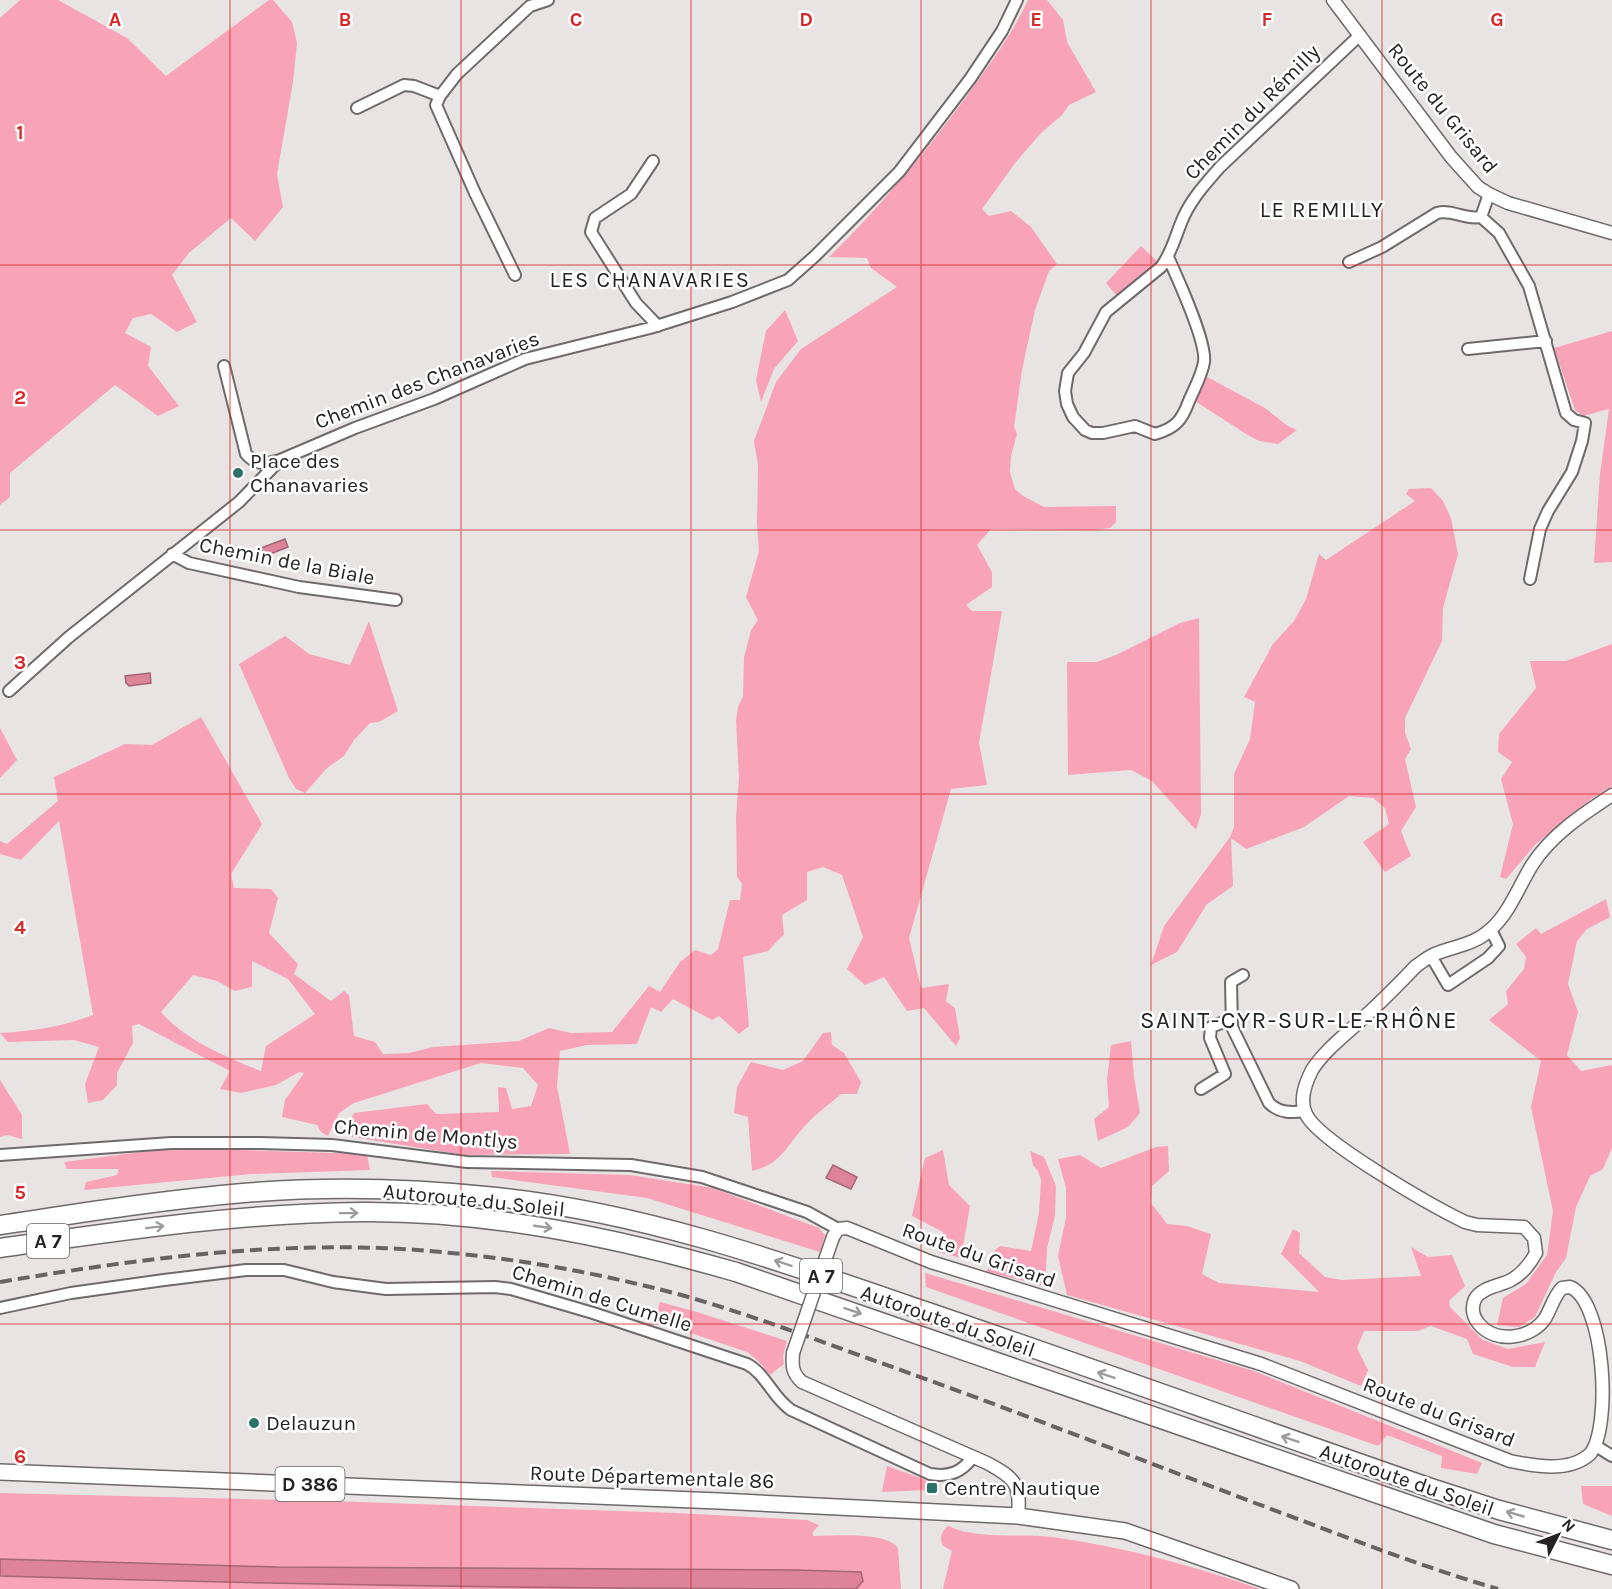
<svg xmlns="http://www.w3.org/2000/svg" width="1612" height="1589" viewBox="0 0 1612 1589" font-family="Karla,sans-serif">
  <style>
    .green { fill: #f9a3b8; fill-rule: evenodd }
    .water { fill: #dd839a; stroke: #a66676; stroke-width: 1.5 }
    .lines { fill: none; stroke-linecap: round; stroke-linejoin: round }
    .minor-casing { stroke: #6e6a6b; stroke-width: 14 }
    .tertiary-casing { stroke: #6e6a6b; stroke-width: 15 }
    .primary-casing { stroke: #6e6a6b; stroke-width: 18 }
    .motorway-casing { stroke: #6e6a6b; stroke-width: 21 }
    .minor { stroke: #fff; stroke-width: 10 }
    .tertiary { stroke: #fff; stroke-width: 12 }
    .primary { stroke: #fff; stroke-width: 15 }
    .motorway { stroke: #fff; stroke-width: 18 }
    .rail { stroke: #656363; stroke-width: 4; stroke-dasharray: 12 6; stroke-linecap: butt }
    .tertiary-bridge-casing { stroke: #6e6a6b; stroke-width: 15; stroke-linecap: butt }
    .tertiary-bridge { stroke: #fff; stroke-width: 12 }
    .oneway { stroke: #9c9c9c }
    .grid { fill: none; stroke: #d62828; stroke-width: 1.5; stroke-opacity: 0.55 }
    .poi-dot { fill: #2a7168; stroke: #fff; stroke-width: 2 }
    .labels { text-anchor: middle; stroke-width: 5; stroke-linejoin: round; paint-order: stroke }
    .shield { fill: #fff; stroke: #666465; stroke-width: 1.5 }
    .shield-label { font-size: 20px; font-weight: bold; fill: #242223 }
    .street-label { font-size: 21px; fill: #242223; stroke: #fff }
    .poi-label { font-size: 21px; fill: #242223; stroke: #fff; text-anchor: start }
    .neighbourhood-label { font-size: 22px; letter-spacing: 1.5px; fill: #242223; stroke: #fff }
    .quarter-label { font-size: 24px; letter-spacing: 1.5px; fill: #242223; stroke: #fff }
    .grid-label { font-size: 20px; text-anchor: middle; font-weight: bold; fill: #d62828; stroke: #fff; stroke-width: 5; stroke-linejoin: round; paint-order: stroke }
  </style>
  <rect width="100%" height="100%" fill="#e8e4e4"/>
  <path class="green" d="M20,0H58L127,38L166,76L269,0H273L292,22L297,43L293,82L277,174L283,207L255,241L231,218L189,253L172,275L197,322L177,332L151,314L133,318L125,333L151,347L148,366L179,406L158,416L115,385L10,473V497L0,505V18Z
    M1028,0H1047L1063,20L1067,42L1096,92L1069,105L1062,115L1041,133L1016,162L982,209L989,216L1011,211L1031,227L1057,264L1049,271L1035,310L1022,370L1014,427L1017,434L1011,456L1010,472L1015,489L1023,496L1044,507L1116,506V522L1110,528L1094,530L991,529L977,545L992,572V587L966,605L972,611H1002L979,743L987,785L951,789L909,938L921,988L949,984L946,1001L955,1008L960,1038L956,1046L924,1008L907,1011L884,977L865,985L847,969L863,937L842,875L823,867L807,872V900L782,915L784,934L768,951L743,957L749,1026L739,1034L719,1016L712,1020L673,999L661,1012L651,1007L637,1044L587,1045L560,1051L557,1086L570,1154L464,1155L346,1136L348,1123L354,1113L427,1104L436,1114L499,1112L498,1087L506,1088L512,1109L531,1106L538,1085L523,1068L481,1063L354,1103L339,1113L328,1136L321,1132L317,1125L282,1117L285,1100L304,1073L299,1072L276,1085L241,1093L220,1089L230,1071L139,1024L132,1026L133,1043L117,1073V1085L103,1100L88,1103L85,1084L99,1047L74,1040L8,1042L0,1033C33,1031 62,1027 93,1015L59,821L21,860L0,854V841L7,844L58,801L54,777L125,744L152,745L201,717L262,824L231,874L234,888L271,889L278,898L269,933L298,964L294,974L331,1001L344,991L349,995L354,1036L375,1042L383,1054L409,1053L433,1047L519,1041L549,1028L571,1033L612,1032L649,986L660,992L680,962L695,950L711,955L718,949L730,900H740L742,884L737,877L736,817L739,778L736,721L738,707L743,696L744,657L751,630L758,620L746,597L759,551L757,523L758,465L754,441L776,382L801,349L897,287L871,268L867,258L829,257C881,206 923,155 966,97C989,65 1012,35 1028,0ZM252,961L288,979L315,1014L266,1046L261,1071C228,1058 183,1039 161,1012L193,975L217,981L235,991L252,987Z
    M1141,246L1158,262L1145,275L1117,296L1106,283Z
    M785,310L798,341L774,369L761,402L756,380L766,331Z
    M1612,331V562L1594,563L1600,474L1609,409L1583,416L1575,410L1554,348Z
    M1207,377L1265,408L1288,426L1297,430L1278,444L1259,441L1246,434L1195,401Z
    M1431,488L1443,501L1451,518L1458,554L1443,608L1442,641L1405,718V733L1411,749L1405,759L1416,807L1401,831L1411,856L1385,872L1363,842L1389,824L1385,808L1373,798L1349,796L1304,827L1246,849L1231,838L1233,886L1207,904L1177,952L1151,965L1164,926L1230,837L1234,827V774L1250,739L1255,702L1244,697L1273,644L1294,621L1306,599L1319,554L1326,560L1415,501L1406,494L1409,489Z
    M1199,618L1201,814L1196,830L1152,781L1131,770L1068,775L1067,662H1097L1116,655L1180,623Z
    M369,621L398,711L379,722L370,723L354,740L344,756L327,768L305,793L296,789L289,778L239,664L285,636L309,654L350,665Z
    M1612,644V786L1591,799L1536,844L1506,879L1500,877L1513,824L1501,779L1512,762L1498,752L1499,734L1536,688L1530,661H1566Z
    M0,728L17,760L0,778Z
    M1606,899L1610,917L1587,929L1577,941L1568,984L1578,1012L1567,1055L1581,1071L1612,1065V1148L1603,1169L1590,1176L1576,1207L1566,1258L1556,1272L1535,1317L1519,1327L1497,1325L1503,1298L1526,1284L1547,1255L1553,1211L1531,1107L1541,1061L1489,1020L1508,1004L1506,991L1524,969L1526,957L1516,944L1536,928L1541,934Z
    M831,1032L832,1045L844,1053L861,1082L857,1094H841C829,1105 815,1114 805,1126C786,1146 782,1164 752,1171L748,1117L734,1113L737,1087L751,1062L783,1070L803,1061L823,1033Z
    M1131,1041L1134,1077L1140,1113L1128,1127L1098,1141L1094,1119L1109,1107L1107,1080L1111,1045Z
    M0,1080L22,1115V1139L7,1135L0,1137Z
    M1168,1146L1169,1171L1152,1186L1151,1203L1167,1224L1187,1226L1211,1234L1202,1274L1219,1283L1319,1292L1281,1254L1293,1229L1300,1233L1299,1253L1325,1277L1342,1280L1421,1276L1411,1247L1428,1257L1452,1255L1465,1286L1449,1301L1450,1307L1483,1340L1508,1349L1545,1342L1535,1367H1513L1473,1354L1467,1339L1431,1326L1418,1331H1364L1357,1348L1368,1370L1361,1386L1300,1361L1067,1295L1058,1256L1066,1217V1188L1058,1159L1080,1155L1101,1168L1156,1147Z
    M171,1148L367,1154L370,1170L251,1174L84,1190L86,1182L117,1175L119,1169H67L64,1162Z
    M943,1150L949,1185L970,1206L961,1258L938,1252L943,1232L912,1216L925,1158Z
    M1030,1151L1044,1157L1056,1186L1055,1216L1047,1248L1045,1286L987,1272L991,1254L1000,1246L1031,1251L1039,1213L1041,1180L1038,1171L1033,1165Z
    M491,1171L630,1175L713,1188L819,1228L825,1235L820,1252L647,1198L492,1177Z
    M925,1273L1254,1371L1482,1463L1477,1474L1441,1468L1442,1456L1387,1435L1378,1446L926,1287Z
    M660,1302L697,1312L787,1341L783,1356L784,1364L770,1375L757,1360L747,1352L655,1321Z
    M887,1466L926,1480L927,1490L882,1492Z
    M1581,1486H1612V1516L1583,1504Z
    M0,1493L331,1501L677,1513L807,1520L819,1525L813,1532V1536C834,1536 885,1531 898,1548L901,1589H720H856L861,1572L797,1570L277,1567L0,1559Z
    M948,1526C978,1540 1019,1533 1052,1537C1123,1547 1192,1565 1260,1589H943L952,1551L942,1545C940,1537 941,1532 948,1526Z
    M0,1576L447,1586L707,1589H0Z"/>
  <path class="water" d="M285,539L288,547L265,556L261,548Z
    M150,673L151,683L129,686L126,683L125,676Z
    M833,1165L857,1177L851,1189L826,1178Z
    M0,1559L277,1567L797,1570L861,1572L863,1581L856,1589C571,1589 285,1585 0,1576Z"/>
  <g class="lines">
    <g class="minor-casing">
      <path id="minor" d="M357,108L404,85L414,86L440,96
        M653,161L631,194L595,218L591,232L636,303L658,326
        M1489,194L1481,217L1499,233L1529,286L1566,413L1574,420L1585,423L1582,441L1572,472L1548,511L1540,529L1530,579
        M1168,257C1177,277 1207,342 1204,362C1202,375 1194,389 1189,401C1182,420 1176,428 1155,434L1135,426L1103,433H1092L1085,430L1073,417L1067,404L1065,391L1068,373L1084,353L1106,312L1161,267C1173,251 1176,233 1184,216C1193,197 1207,182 1220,167L1360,35
        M1349,262L1382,247L1437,213C1453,209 1464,220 1481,217
        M515,275L475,193L436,105L440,96L457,74L530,6L548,0
        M1468,349L1546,341
        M224,366L246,454C257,466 265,464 280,460
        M172,554L189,563L299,587L396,600
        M9,691L69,637L239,502L280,460L355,428L434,399L525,359L650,328L732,302L788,280L815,256L899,172L970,79L1002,31L1017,0
        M1431,956L1448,985L1488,958L1499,946L1491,930
        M1243,975L1231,982L1232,1027L1269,1103C1279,1113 1291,1113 1305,1111
        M1201,1089L1225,1074L1210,1038L1211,1027L1231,1019
        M0,1155L171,1143H260L332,1145L467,1162L631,1165L702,1177L807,1212L838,1229
        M0,1308L71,1293L164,1280L246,1270H284L333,1282L386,1289L495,1287L511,1289L593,1313L747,1364C766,1374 772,1397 791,1410L930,1474C949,1477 961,1473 973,1457
        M1596,1446L1612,1456"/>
    </g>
    <g class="tertiary-casing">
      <path id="tertiary" d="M1333,0L1451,157L1478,187L1489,194L1508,203L1612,233
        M833,1237L838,1229L847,1228L931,1262L1261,1364L1510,1461C1534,1466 1569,1473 1590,1454C1612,1428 1605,1301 1570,1287L1562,1288C1553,1297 1551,1310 1544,1320C1529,1339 1496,1344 1479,1324C1473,1317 1471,1308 1475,1299C1482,1287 1500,1286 1511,1280C1522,1274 1530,1264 1536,1253L1534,1238L1524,1227L1477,1225L1465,1222C1434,1207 1318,1141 1306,1114C1299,1100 1305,1084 1312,1070C1324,1051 1344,1036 1360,1021C1379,1004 1398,985 1416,966C1422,962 1428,957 1435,954C1454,946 1474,945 1490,930C1509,914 1519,886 1532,865C1551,835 1583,814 1612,795
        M793,1353C792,1366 792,1373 802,1382L987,1463C1015,1478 1021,1484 1018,1516"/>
    </g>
    <g class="primary-casing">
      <path id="primary" d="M0,1472L719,1501L1018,1516L1125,1531L1291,1589"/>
    </g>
    <g class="motorway-casing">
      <path id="motorway" d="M0,1225C81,1213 162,1200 243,1193C327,1186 412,1188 496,1197C642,1212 780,1261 919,1309C1090,1367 1260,1429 1431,1488L1499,1510L1612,1540
        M0,1248C120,1231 240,1213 361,1212C488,1211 614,1237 736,1272L1494,1534L1612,1565"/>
    </g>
    <use href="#minor" class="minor"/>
    <use href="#tertiary" class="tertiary"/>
    <use href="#primary" class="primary"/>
    <use href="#motorway" class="motorway"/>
    <path class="rail" d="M0,1282C149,1257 301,1237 451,1253C526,1260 601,1274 674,1293C740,1311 803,1335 867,1358C997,1404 1126,1454 1255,1503C1336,1533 1416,1565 1498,1589"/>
    <g class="tertiary-bridge-casing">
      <path id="tertiary-bridge" d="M793,1353L833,1237"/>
    </g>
    <use href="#tertiary-bridge" class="tertiary-bridge"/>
  </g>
  <defs><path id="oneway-shaft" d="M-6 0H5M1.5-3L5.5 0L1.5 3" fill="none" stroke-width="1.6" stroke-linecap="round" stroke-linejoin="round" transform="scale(1.5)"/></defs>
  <g class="oneway">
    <use href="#oneway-shaft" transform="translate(349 1213) rotate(-1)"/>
    <use href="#oneway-shaft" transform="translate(155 1227) rotate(-7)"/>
    <use href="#oneway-shaft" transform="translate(543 1227) rotate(8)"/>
    <use href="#oneway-shaft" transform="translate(783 1263) rotate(-162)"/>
    <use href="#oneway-shaft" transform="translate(853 1311) rotate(19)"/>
    <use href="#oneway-shaft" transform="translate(1106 1375) rotate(-161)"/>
    <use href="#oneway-shaft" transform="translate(1290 1439) rotate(-161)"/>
    <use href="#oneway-shaft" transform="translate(1515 1514) rotate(-164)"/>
  </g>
  <path class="grid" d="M230,0V1589M461,0V1589M691,0V1589M921,0V1589M1151,0V1589M1382,0V1589M0,265H1612M0,530H1612M0,794H1612M0,1059H1612M0,1324H1612"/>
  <g class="poi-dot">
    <circle cx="238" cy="473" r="6"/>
    <circle cx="254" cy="1423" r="6"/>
    <rect x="926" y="1482" width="12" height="12" rx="3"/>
  </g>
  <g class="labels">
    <g class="shield">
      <rect x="27" y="1224" width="42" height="34" rx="4.5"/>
      <rect x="800" y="1259" width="42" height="34" rx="4.5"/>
      <rect x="275.5" y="1467" width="69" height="34" rx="4.5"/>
    </g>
    <g class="shield-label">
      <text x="48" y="1248">A 7</text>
      <text x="821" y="1283">A 7</text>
      <text x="310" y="1491">D 386</text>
    </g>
    <g class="street-label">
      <text transform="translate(1443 108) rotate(51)" y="7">Route du Grisard</text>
      <text transform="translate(1252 112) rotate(-45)" y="7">Chemin du Rémilly</text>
      <text transform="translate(427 380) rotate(-21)" y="7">Chemin des Chanavaries</text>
      <text transform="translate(287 561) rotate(11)" y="7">Chemin de la Biale</text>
      <text transform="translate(426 1134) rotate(5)" y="7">Chemin de Montlys</text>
      <text transform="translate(474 1200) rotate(6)" y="7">Autoroute du Soleil</text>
      <text transform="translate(979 1255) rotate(19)" y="7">Route du Grisard</text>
      <text transform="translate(602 1298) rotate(17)" y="7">Chemin de Cumelle</text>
      <text transform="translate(948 1321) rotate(19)" y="7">Autoroute du Soleil</text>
      <text transform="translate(1439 1412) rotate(21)" y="7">Route du Grisard</text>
      <text transform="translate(652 1477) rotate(2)" y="7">Route Départementale 86</text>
      <text transform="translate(1407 1480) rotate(19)" y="7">Autoroute du Soleil</text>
    </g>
    <g class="poi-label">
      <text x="250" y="468">Place des<tspan x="250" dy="24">Chanavaries</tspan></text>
      <text x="266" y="1430">Delauzun</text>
      <text x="944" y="1495">Centre Nautique</text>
    </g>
    <g class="neighbourhood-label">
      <text x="1322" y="217">LE REMILLY</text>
      <text x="650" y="287">LES CHANAVARIES</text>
    </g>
    <g class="quarter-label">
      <text x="1299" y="1028">SAINT-CYR-SUR-LE-RHÔNE</text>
    </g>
  </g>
  <g class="grid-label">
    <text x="115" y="26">A</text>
    <text x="345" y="26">B</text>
    <text x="576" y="26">C</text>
    <text x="806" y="26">D</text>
    <text x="1036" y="26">E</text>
    <text x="1267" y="26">F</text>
    <text x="1497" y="26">G</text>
    <text x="20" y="139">1</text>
    <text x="20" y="404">2</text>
    <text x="20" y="669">3</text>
    <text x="20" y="934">4</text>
    <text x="20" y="1199">5</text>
    <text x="20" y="1463">6</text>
  </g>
  <g transform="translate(1558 1535) rotate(48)" stroke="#ffffff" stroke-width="4.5" paint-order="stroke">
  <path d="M0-4.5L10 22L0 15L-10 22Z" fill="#242223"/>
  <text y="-9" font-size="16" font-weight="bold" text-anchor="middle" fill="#242223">N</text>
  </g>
</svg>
